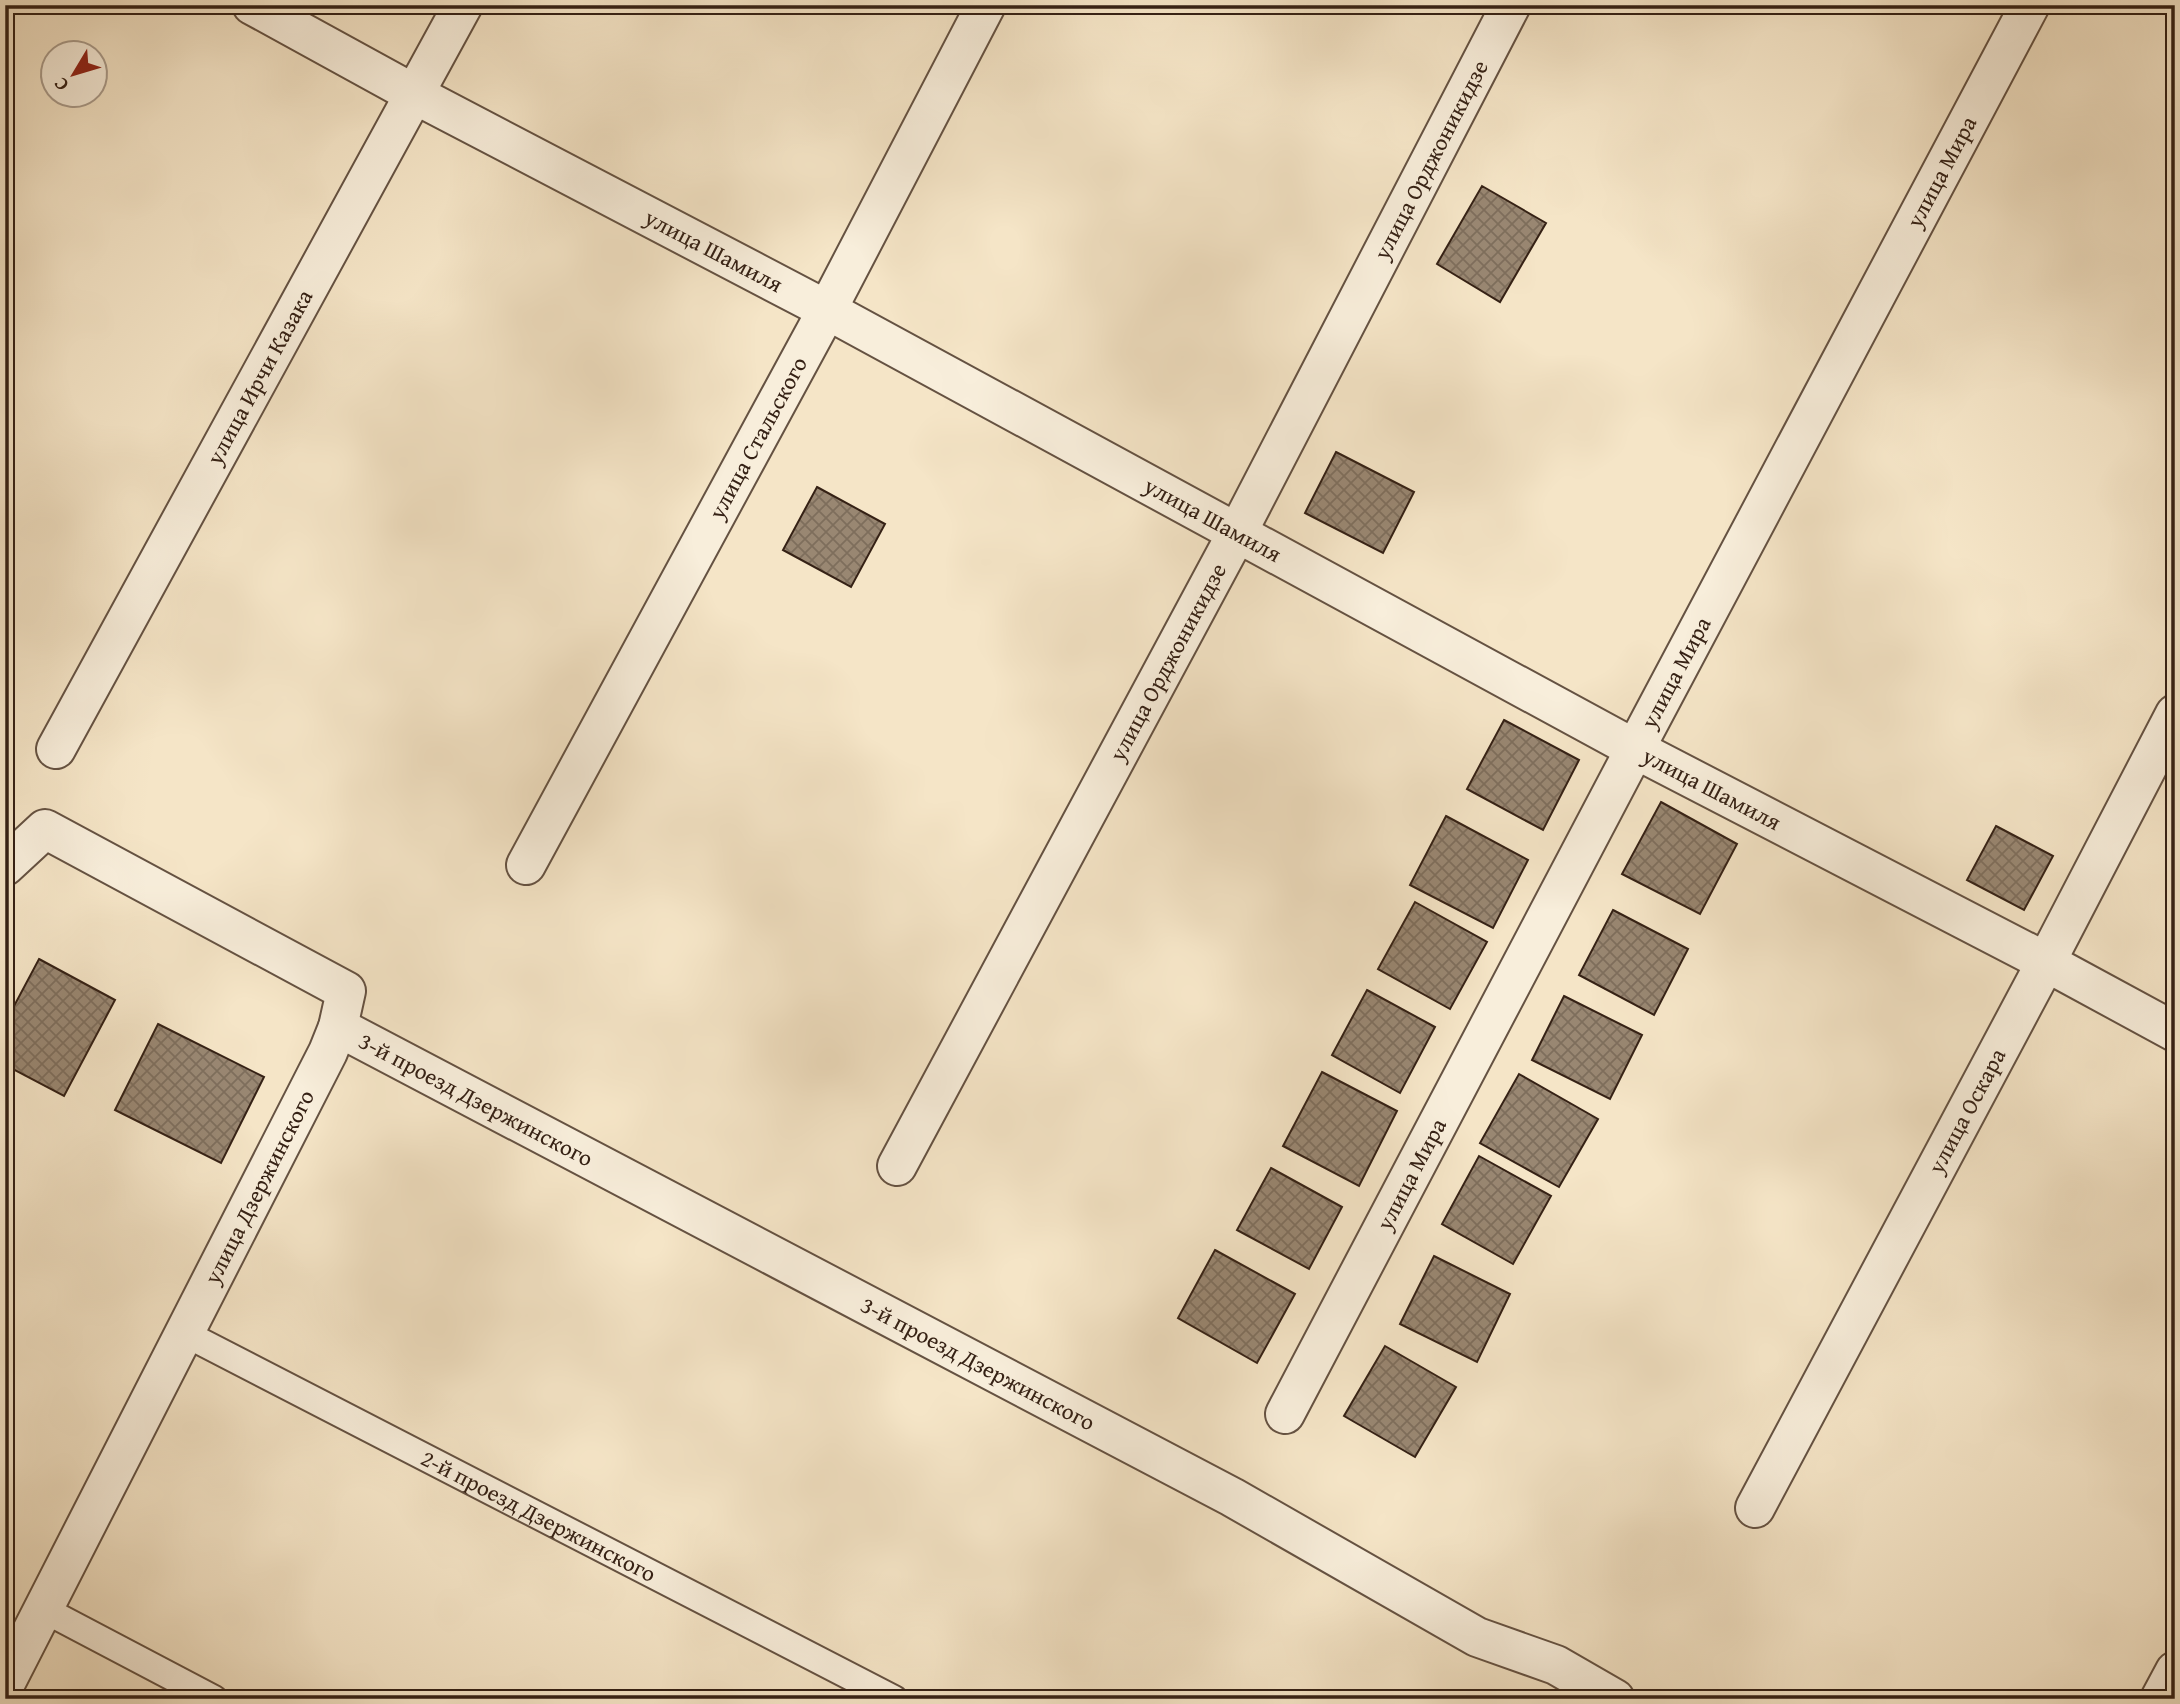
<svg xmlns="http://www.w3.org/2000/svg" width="2180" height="1704" viewBox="0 0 2180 1704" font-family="'Gentium Book Plus',serif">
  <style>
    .building { fill: url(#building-cross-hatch); stroke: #352115; stroke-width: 2 }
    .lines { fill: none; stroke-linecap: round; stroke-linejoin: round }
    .service-casing { stroke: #655242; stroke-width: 30 }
    .minor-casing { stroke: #655242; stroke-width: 42 }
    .service { stroke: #f8eedb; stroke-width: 26 }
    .minor { stroke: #f8eedb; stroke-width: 38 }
    .labels { text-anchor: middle; stroke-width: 7; stroke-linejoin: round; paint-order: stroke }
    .street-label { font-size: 23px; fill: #352115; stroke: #f8eedb }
  </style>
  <defs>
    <pattern id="building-cross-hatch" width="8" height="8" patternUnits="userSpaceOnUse" patternTransform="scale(1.75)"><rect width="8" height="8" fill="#998772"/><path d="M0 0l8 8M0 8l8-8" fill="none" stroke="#7e6e5c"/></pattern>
  </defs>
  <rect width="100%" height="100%" fill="#f5e5c7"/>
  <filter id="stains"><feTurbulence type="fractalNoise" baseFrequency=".00286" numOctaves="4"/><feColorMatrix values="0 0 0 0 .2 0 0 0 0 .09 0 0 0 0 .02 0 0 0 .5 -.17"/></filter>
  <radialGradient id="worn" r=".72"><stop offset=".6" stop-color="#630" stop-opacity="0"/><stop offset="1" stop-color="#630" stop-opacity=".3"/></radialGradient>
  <path class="building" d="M1482,186L1546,223L1500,302L1437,264Z
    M1336,452L1414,492L1383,553L1305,513Z
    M817,487L885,524L851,587L783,550Z
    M1504,720L1579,760L1543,830L1467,789Z
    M1661,802L1737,844L1700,914L1622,874Z
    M1446,816L1528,860L1493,928L1410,885Z
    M1996,826L2053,856L2024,910L1967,880Z
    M1415,902L1487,942L1450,1009L1378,969Z
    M1613,910L1688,949L1654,1015L1579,975Z
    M39,959L115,1000L64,1096L5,1065V1023Z
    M1367,990L1435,1027L1400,1093L1332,1055Z
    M1564,996L1642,1035L1610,1099L1532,1060Z
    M158,1024L264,1077L221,1163L115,1110Z
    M1322,1072L1397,1111L1359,1186L1283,1146Z
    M1519,1074L1598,1119L1559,1187L1480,1143Z
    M1479,1156L1551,1196L1513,1264L1442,1224Z
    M1271,1168L1342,1207L1309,1269L1237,1230Z
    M1215,1250L1295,1294L1257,1363L1178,1318Z
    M1434,1256L1510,1294L1477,1362L1400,1324Z
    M1385,1346L1456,1387L1415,1457L1344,1416Z"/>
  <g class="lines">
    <g class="service-casing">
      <g id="service">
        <path id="s1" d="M184,1333L894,1699"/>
        <path d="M43,1609L214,1699"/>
      </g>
    </g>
    <g class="minor-casing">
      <g id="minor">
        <path id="s2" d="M252,5L416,95L827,310L1635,749L2046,962L2175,1032"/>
        <path id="s3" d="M56,749L463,5"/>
        <path id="s4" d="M526,865L827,310L986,5"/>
        <path d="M5,866L45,829L346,991L338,1027L328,1052L5,1684"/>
        <path id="s5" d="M338,1027L1232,1497L1477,1637L1556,1665L1615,1699"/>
        <path id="s6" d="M897,1166L1237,533L1511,5"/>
        <path id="s7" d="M1285,1414L1635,749L2030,5"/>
        <path id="s8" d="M1755,1508L2046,962L2175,714"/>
        <path d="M2160,1699L2175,1671"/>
      </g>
    </g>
    <use href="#service" class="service"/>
    <use href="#minor" class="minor"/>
  </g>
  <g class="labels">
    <g class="street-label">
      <text dy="8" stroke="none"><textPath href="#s6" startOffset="1139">улица Орджоникидзе</textPath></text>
      <text dy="8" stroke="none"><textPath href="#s7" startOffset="1405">улица Мира</textPath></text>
      <text dy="8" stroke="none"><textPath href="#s2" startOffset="523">улица Шамиля</textPath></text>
      <text dy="8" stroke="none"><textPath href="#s3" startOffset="424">улица Ирчи Казака</textPath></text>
      <text dy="8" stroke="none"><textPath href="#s4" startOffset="486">улица Стальского</textPath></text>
      <text dy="8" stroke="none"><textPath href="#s2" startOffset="1090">улица Шамиля</textPath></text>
      <text dy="8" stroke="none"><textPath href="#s6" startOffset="572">улица Орджоникидзе</textPath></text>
      <text dy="8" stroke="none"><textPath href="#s7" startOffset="838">улица Мира</textPath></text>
      <text dy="8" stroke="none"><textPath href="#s2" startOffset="1657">улица Шамиля</textPath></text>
      <text dy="8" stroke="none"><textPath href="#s5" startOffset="156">3-й проезд Дзержинского</textPath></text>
      <text dy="8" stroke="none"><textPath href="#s8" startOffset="450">улица Оскара</textPath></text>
      <text dy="8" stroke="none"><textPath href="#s7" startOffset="271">улица Мира</textPath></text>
      <text transform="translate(259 1187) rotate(-63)" y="8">улица Дзержинского</text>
      <text dy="8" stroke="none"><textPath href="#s5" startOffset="723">3-й проезд Дзержинского</textPath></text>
      <text dy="8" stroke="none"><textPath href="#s1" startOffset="399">2-й проезд Дзержинского</textPath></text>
    </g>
  </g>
  <rect width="2180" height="1704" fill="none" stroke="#f5e5c7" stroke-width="28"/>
  <rect x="7" y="7" width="2166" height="1690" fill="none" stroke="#352115" stroke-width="3.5"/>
  <rect x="14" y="14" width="2152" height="1676" fill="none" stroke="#352115" stroke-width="2"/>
  <g transform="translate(74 74) rotate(232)"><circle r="33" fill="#f8eedb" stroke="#aa9c8c" stroke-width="2"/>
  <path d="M0-5L12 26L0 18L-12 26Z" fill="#8f2418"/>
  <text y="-10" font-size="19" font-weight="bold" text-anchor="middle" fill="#352115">С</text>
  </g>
  <rect width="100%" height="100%" filter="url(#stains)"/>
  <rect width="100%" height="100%" fill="url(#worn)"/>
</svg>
